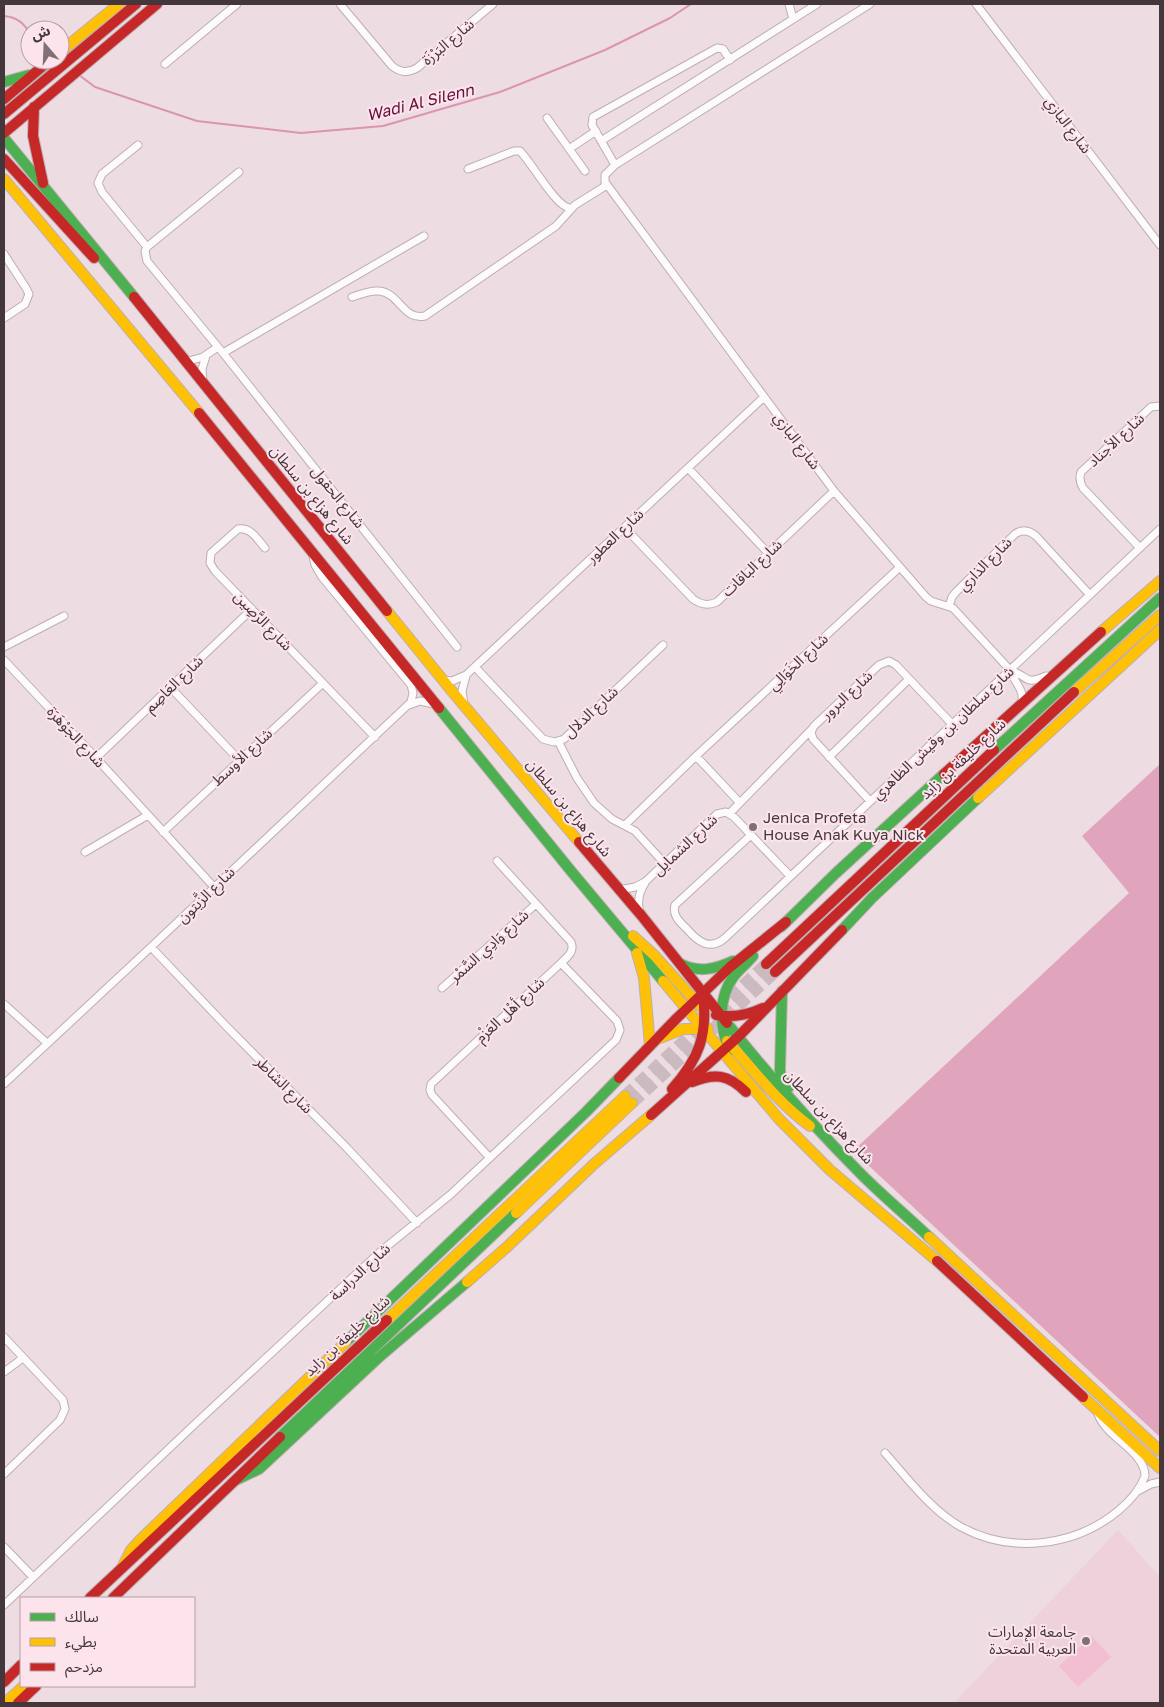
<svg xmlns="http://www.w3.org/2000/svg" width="1164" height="1707" viewBox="0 0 1164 1707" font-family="'Golos Text','Noto Sans Arabic',sans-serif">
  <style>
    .built { fill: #eed1db }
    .green { fill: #f2bfd2 }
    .forest { fill: #e0a4bc }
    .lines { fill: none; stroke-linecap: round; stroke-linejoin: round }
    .stream { stroke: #dc94b0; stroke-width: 2 }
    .highway-tunnel { stroke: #cbbbc1; stroke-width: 12; stroke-dasharray: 12 6; stroke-linecap: butt }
    .street-casing { stroke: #bcafb3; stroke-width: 9 }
    .fast-casing { stroke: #bcafb3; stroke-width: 12 }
    .slow-casing { stroke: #bcafb3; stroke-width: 12 }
    .jam-casing { stroke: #bcafb3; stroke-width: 12 }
    .street { stroke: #fcfafb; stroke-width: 7 }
    .fast { stroke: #4caf50; stroke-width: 10 }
    .slow { stroke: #ffc107; stroke-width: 10 }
    .jam { stroke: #c62828; stroke-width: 10 }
    .poi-dot { fill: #7f7175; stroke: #fde4ec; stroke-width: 2 }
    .labels { text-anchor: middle; stroke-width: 4; stroke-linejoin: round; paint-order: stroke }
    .street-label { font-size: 15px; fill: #44373b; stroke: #fde4ec }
    .poi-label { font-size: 15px; fill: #44373b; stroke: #fde4ec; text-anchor: start }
    .water-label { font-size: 16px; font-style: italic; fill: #650e3a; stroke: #fde4ec }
  </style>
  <rect width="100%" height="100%" fill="#eddce2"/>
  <path class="built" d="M1118,1530L1160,1577V1703H954Z"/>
  <path class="green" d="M1092,1636L1111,1657L1078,1687L1059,1666Z"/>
  <path class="forest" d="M1160,764V1437L853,1151L1129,893L1082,836Z"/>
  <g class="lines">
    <path class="stream" d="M4,16C17,17 25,23 30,35
      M79,75L95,87L197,121L301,133L383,126L500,92L605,50L670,18L691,4"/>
    <path class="highway-tunnel" d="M717,1010L766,964
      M625,1096L702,1024
      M632,1103L775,972"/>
    <g class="street-casing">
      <path id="street" d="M340,4L392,66C401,73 408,73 417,68L493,4
        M789,4L793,19
        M870,4L615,165L605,175V182L834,491L926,597L931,601L953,608L1011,671C1014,683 1024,688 1022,702
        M976,4L1160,245
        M165,64L237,4
        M547,118L585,171
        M601,141L817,4
        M138,145L102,174L98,183L102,192L147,247
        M569,149L596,131
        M615,165L592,125L593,117L717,48L723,49L730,60
        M468,169L514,151H520C532,163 556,207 570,208
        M239,172L147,247L145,251L147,261L223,353L457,647
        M4,254L26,288L29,294L25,304L4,318
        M352,297C361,294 370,290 379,291C400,293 403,321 425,316L556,226L575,205L607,185
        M223,353L424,236
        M185,362L203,357L218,347
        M203,382L202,369L206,356
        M688,468L768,553
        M625,528L693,599C701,605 708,606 717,602L834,491
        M265,548C257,539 251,527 238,529L211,553L210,563L215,571L375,737
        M1140,548L1083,488C1080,483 1079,478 1081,472L1151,407L1160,406
        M949,606L952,597L956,592L1015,534C1022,529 1029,530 1036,536L1090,595
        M4,647L64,616
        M4,660L96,758L214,887
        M475,667L543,739L554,742L564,739L663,645
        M1011,671C1030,676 1023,686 1046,676
        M443,680L452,681L466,675L764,397
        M171,688L239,760
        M464,704L462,691L466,676
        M409,705L420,701L434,704
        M558,741L577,778L594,803L612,819L635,831L665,864
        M696,756L740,803
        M829,757L909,679
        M96,758L252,609
        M870,801L813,739L811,732L814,726L879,665L889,661L896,665L952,724
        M730,813L812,729
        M625,825L696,756L900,567
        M163,832L323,683
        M751,835L675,905C672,916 680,922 687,929C698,942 710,951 725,938L1160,529
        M85,852L148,815
        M619,890L635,887L645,882L717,814L726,812L734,817L790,876
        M640,913C637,902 639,892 645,883
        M151,947L227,1027L347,1148L417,1223
        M442,988L536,904
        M4,1004L47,1043
        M4,1084L151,947L411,702L413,693L411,685L322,577L315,565L313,556
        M490,1158L432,1095L430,1090L431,1084L561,963C567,957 575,952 571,942L497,861
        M4,1337L63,1400L65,1409L60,1420L4,1474
        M4,1372L23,1358
        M885,1453C908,1479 931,1510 961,1527C1011,1554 1074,1547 1118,1511C1130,1501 1140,1490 1145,1476C1145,1451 1106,1438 1098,1414
        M1138,1491L1151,1484L1160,1482
        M4,1547L33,1577
        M4,1605L196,1423L380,1252L450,1195L616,1040L620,1030L617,1021L561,963"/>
    </g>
    <g class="fast-casing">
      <path id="fast" d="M4,82L29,75
        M4,138L134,297
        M439,708L571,871L663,981
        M994,750L1160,598
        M781,927L836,873L944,774
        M842,930L872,898L978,798
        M681,964C699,973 716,969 733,961
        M782,991L780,1070L781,1077L789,1087
        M727,1023C769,1076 814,1127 862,1175C883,1196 907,1216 929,1237
        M729,1051C720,1026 717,999 734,976C740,969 747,963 753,956
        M346,1342L586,1112L619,1078
        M280,1437L516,1213
        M236,1480L259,1469L377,1359L467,1282"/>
    </g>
    <g class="slow-casing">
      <path id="slow" d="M60,52L119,4
        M4,179L199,413
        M387,611L451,690L579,842
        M1101,632L1160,581
        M1074,692L1160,615
        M978,798L1160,630
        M633,936L654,955L700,1006
        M637,953L644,978L650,1045
        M663,981L779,1119L830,1170L937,1261
        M660,1038L683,1029H708
        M727,1041C754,1070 777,1102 810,1126
        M516,1213L632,1103
        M929,1237L1160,1451
        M467,1282L507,1247L594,1164L651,1115
        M387,1320L625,1096
        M1083,1397L1160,1468
        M123,1566L131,1550L140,1540L346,1342
        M5,1703L24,1686"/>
    </g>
    <g class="jam-casing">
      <path id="jam" d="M4,99L50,60
        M34,107L33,136L43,183
        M4,114L136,4
        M4,133L157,4
        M4,159L94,258
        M134,297L387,611
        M199,413L439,708
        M944,774L1101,632
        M579,842L641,915L727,1023
        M766,964L994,750
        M775,972L1074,692
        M716,1015C733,1018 748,1015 763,1008
        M619,1078L677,1018L730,967L786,922
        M692,1082C715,1073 728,1074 746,1092
        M672,1089C699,1059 708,1035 703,994
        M651,1115L738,1037L842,930
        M937,1261L1083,1397
        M90,1598L387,1320
        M113,1598L280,1437
        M4,1682L21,1665
        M18,1703L36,1686"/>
    </g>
    <use href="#street" class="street"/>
    <use href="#fast" class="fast"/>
    <use href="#slow" class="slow"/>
    <use href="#jam" class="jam"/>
  </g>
  <g class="poi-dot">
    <circle cx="753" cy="827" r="5"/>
    <circle cx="1086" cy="1641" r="5"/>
  </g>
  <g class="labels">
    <g class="street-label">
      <text transform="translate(448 42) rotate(-40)" y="5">شارع البَرْزَة</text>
      <text transform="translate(1068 125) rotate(53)" y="5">شارع البازي</text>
      <text transform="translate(1116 440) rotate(-43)" y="5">شارع الأجناد</text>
      <text transform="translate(797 441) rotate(53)" y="5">شارع البازي</text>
      <text transform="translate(312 495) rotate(51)" y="5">شارع هزاع بن سلطان</text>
      <text transform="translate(338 497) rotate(51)" y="5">شارع الحقول</text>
      <text transform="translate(615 536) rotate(-43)" y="5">شارع العطور</text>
      <text transform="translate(985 564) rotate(-45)" y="5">شارع الذاري</text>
      <text transform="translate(752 568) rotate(-43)" y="5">شارع الباقات</text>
      <text transform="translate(263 621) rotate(46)" y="5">شارع الرَّصِين</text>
      <text transform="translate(798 662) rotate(-43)" y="5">شارع الخَوَالِي</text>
      <text transform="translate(174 684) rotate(-44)" y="5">شارع العَاصِم</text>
      <text transform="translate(847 695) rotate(-43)" y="5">شارع البرور</text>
      <text transform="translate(591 712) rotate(-43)" y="5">شارع الدلال</text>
      <text transform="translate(943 733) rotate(-43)" y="5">شارع سلطان بن وقيش الظاهري</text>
      <text transform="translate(76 737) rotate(47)" y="5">شارع الجَوْهَرَة</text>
      <text transform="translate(242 757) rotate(-43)" y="5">شارع الأوسط</text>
      <text transform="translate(963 759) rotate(-43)" y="5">شارع خليفة بن زايد</text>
      <text transform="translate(569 808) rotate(50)" y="5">شارع هزاع بن سلطان</text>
      <text transform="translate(685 845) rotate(-43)" y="5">شارع الشمايل</text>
      <text transform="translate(206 895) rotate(-44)" y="5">شارع الزَّيتون</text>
      <text transform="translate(489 946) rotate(-42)" y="5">شارع وَادِي السَّمْر</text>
      <text transform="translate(510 1010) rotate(-43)" y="5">شارع أهْل العَزْم</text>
      <text transform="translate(284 1085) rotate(45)" y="5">شارع الشاطر</text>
      <text transform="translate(829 1117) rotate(47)" y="5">شارع هزاع بن سلطان</text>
      <text transform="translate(360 1272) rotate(-43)" y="5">شارع الدراسة</text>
      <text transform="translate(347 1336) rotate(-43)" y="5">شارع خليفة بن زايد</text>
    </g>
    <g class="poi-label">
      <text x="763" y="823">Jenica Profeta<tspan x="763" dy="17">House Anak Kuya Nick</tspan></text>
      <text x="1076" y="1637" text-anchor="end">جامعة الإمارات<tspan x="1076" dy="17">العربية المتحدة</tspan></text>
    </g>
    <g class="water-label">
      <text transform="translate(420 102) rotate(-14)" y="6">Wadi Al Silenn</text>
    </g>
  </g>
  <rect width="1164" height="1707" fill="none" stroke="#44373b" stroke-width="10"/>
  <rect x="20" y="1597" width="175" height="90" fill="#fde4ec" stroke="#b39fa5"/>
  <rect x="30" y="1613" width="25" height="8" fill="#4caf50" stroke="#b39fa5"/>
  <text x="65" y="1622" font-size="15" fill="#44373b">سالك</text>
  <rect x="30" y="1638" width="25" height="8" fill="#ffc107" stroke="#b39fa5"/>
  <text x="65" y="1647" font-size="15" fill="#44373b">بطيء</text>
  <rect x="30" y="1663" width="25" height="8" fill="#c62828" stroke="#b39fa5"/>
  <text x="65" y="1672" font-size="15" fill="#44373b">مزدحم</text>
  <g transform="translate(45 45) rotate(341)"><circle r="24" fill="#fde4ec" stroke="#b39fa5"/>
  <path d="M0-4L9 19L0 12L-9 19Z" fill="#7f7175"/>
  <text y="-8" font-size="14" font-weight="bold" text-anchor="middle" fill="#44373b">ش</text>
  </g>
</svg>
